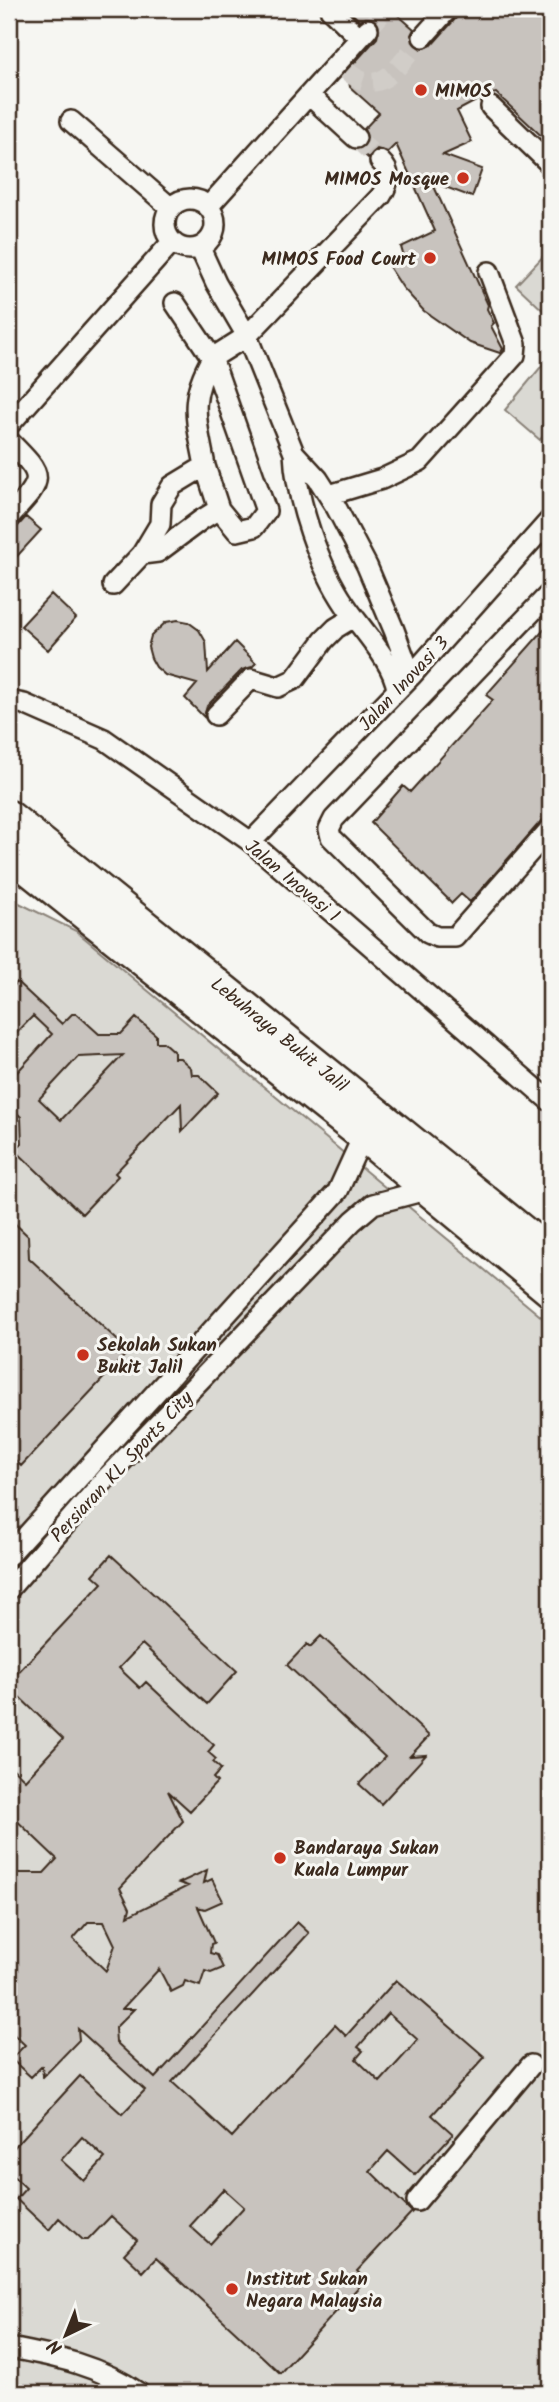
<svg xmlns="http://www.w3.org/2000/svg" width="559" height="2402" viewBox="0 0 559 2402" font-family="Kalam,sans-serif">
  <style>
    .green { fill: #dad9d3; stroke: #8a8278; stroke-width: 2 }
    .building { fill: #c8c3be; stroke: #3b2a1e; stroke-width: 2; fill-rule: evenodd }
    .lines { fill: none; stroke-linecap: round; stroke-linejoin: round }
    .minor-tunnel { stroke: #d1cdc8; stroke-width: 19; stroke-dasharray: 19 10; stroke-linecap: butt }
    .minor-casing { stroke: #3b2a1e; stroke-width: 24 }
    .highway-casing { stroke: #3b2a1e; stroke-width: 35 }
    .minor { stroke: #f6f6f2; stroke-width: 19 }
    .highway { stroke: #f6f6f2; stroke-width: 30 }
    .poi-dot { fill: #c8321e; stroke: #f6f6f2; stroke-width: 2.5 }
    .labels { text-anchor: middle; stroke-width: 6; stroke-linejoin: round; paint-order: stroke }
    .poi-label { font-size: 19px; font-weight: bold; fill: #3b2a1e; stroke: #f6f6f2; text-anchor: start }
    .street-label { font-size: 19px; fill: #3b2a1e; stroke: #f6f6f2 }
  </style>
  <rect width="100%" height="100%" fill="#f6f6f2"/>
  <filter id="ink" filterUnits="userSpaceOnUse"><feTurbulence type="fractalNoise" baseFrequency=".0143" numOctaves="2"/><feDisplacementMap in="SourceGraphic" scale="14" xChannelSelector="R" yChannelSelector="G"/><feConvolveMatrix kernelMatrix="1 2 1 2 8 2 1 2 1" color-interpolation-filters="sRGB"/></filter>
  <g filter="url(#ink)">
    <path class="green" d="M550,249V317L516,285Z
      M550,356V428L540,440L505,410Z
      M9,898L76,931L550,1324V2393H9Z"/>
    <path class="building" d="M347,9H391L414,29L411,35L412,41L421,49L432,45L457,17L460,9H550V144L496,93L487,95L457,111L472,142L443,155L482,169L472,197L432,182L488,305L487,309L494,323L491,326L503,349L500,353L470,343L424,311L403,288L386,262L403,254L401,247L435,231L396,144L388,152L377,149L368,158L359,150L368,141L364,129L379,113L350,87L347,71L377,38L380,26L371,17L359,20Z
      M26,517L41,530L9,565V536Z
      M51,594L76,618L48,650L21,626Z
      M178,620L188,622L199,630L206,642L208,672L235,642L256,663L252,667L242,670L207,706L204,717L185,698L197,684L165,675L156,667L151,658L148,647L151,636L166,622Z
      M550,623V817L541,821L470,902L461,894L452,903L371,823L403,786L410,792L493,700L486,695Z
      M17,982L62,1024L72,1014H77L99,1034H121L136,1018L156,1035V1042H163L174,1052V1058H180L191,1068L192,1075H199L218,1093L182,1131L181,1104L115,1173L118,1176L82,1214L15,1150L22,1143L21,1117L9,1105V1081L52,1034L33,1016L9,1041V992ZM123,1055L61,1120L39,1099L78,1057Z
      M9,1218L28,1236L29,1258L129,1351L21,1466L9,1454Z
      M111,1555L237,1671L207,1704L142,1644L119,1668L140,1688L146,1682L214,1745L208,1752L216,1759L213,1762L221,1769L213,1778L217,1782L190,1811L168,1791L183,1821L120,1888L130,1908L128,1916L188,1886L179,1883L207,1870L204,1883L212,1879L223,1901L205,1909L198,1907L214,1943L211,1944L210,1953L217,1955L223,1968L211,1973L205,1971L200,1986L185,1981L183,1986L171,1992L159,1969L122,2009H134L115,2028L116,2042L155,2078L297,1922L309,1933L172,2082L232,2137L335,2025L346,2036L396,1980L485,2057L432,2115L453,2134L415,2175L388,2151L370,2171L412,2212L357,2271L365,2280L280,2373L156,2258L143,2272L124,2254L137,2240L111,2216L88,2240H83L59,2218L49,2230L16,2199L26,2188L9,2172V2153L80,2076L122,2114L145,2090L78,2029L79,2040L43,2077L42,2066L31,2077L11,2059L25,2045L9,2030V1878L13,1873H44L57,1859L9,1813V1765L25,1780L63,1739L9,1687V1682L102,1583L93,1575ZM88,1922H104L115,1945L106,1971L73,1939ZM388,2013L418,2040L380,2082L356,2059L363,2051L358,2047ZM82,2137L105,2158L84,2181L61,2160ZM224,2189L244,2207L210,2244L190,2226Z
      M321,1636L429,1736L410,1756L426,1755L381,1804L359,1784L385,1757L287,1665L307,1644L310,1647Z"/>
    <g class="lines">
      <path class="minor-tunnel" d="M368,29L386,9
        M347,71C382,102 400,62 423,37
        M356,138L380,161"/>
      <g class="minor-casing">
        <path id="minor" d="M330,9L360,38
          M423,37L448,9
          M309,95L356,138
          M491,107L550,164
          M71,121L171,208
          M165 224a25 25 0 1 1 50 0a25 25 0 1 1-50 0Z
          M208,207L368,29
          M200,248L216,283L247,336L294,453L318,479L336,507L367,566L394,630L411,676
          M9,425L172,242
          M9,441C46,478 45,478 9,517
          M294,453C296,500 319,567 346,606C361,629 394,662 397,690
          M205,466L219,509
          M329,495L382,479L420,461L515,355L516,344L489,272
          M142,554L160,524L161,504L172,486L205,466C197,421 187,401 212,358L175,303
          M113,585L142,554L158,552L201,520L219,509L237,531L254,527L266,511L212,358L247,336L381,196C389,183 392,172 380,161
          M550,593L334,819L329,829L331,837L428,933L437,937H455L550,829
          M9,701L24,704L104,739L251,842L550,1101
          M216,715L251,679L278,687L295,679L324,640L336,628L354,617
          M251,842L411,676L550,520
          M9,1555L338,1191L363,1136
          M9,1589L108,1476L353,1221L373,1204L426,1190
          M417,2201L531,2065
          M9,2348C55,2356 100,2366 139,2393"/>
      </g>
      <g class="highway-casing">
        <path id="highway" d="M9,816L550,1253
          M9,854L363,1136L550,1291"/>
      </g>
      <use href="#minor" class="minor"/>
      <use href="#highway" class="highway"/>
    </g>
  </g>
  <g class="poi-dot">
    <circle cx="421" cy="90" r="7"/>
    <circle cx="463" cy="178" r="7"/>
    <circle cx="430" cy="258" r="7"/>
    <circle cx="83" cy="1355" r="7"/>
    <circle cx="280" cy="1858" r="7"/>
    <circle cx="232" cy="2289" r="7"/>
  </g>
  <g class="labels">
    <g class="poi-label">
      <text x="435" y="97">MIMOS</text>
      <text x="449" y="185" text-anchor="end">MIMOS Mosque</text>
      <text x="416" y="265" text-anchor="end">MIMOS Food Court</text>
      <text x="97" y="1351">Sekolah Sukan<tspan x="97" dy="22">Bukit Jalil</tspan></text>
      <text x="294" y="1854">Bandaraya Sukan<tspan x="294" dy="22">Kuala Lumpur</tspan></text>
      <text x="246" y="2285">Institut Sukan<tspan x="246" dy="22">Negara Malaysia</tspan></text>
    </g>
    <g class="street-label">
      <text transform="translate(403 683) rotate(-47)" y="7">Jalan Inovasi 3</text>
      <text transform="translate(293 880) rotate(40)" y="7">Jalan Inovasi 1</text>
      <text transform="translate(280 1034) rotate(39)" y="7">Lebuhraya Bukit Jalil</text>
      <text transform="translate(121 1466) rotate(-47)" y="7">Persiaran KL Sports City</text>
    </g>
  </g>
  <rect width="559" height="2402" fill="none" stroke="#f6f6f2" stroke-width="35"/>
  <rect x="18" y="18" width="524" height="2367" fill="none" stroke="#3b2a1e" stroke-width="2.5" filter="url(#ink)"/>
  <g transform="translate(66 2335) rotate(223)" stroke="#f6f6f2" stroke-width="5" paint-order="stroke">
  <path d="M0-5L12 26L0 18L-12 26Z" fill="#3b2a1e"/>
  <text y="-10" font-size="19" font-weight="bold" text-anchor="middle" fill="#3b2a1e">N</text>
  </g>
</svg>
